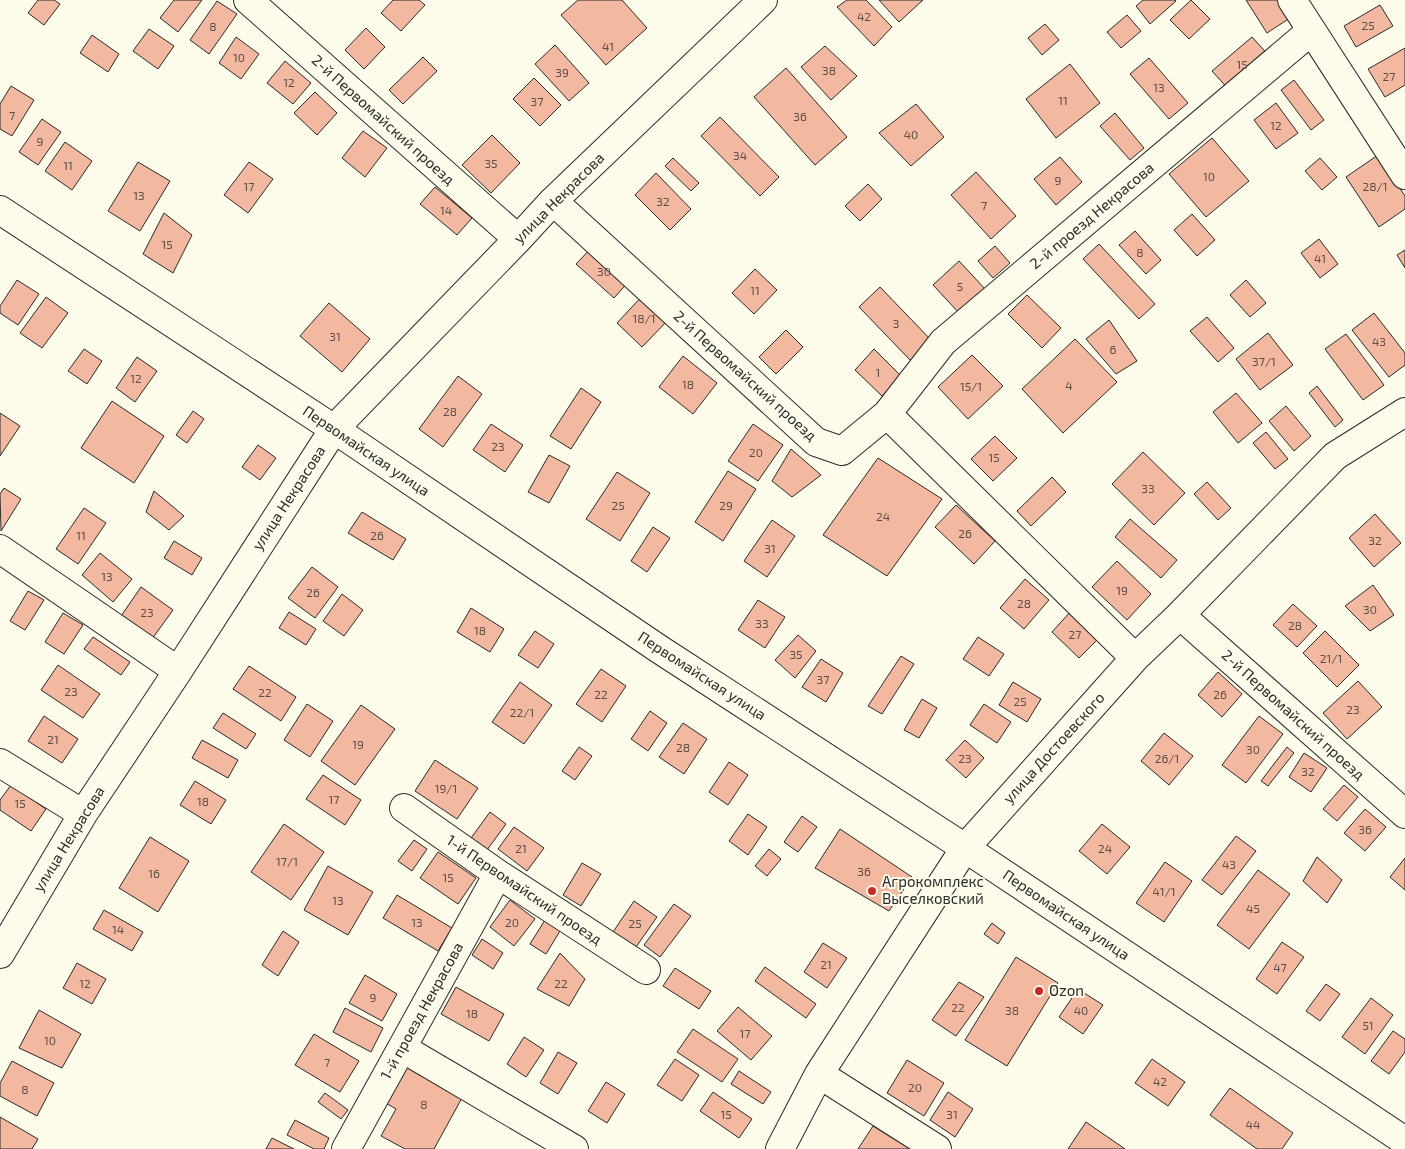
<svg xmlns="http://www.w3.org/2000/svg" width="1405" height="1149" viewBox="0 0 1405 1149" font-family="'Exo 2',sans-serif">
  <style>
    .building { fill: #f2b8a0; stroke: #2b2b2b }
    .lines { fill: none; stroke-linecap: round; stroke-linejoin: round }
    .minor-casing { stroke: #2b2b2b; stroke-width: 30 }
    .minor { stroke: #fdfbea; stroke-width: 28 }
    .poi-dot { fill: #c62828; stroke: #fdfbea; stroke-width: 2 }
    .labels { text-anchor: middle; stroke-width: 4; stroke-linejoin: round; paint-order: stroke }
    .number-label { font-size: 12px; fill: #5d4e48 }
    .street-label { font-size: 15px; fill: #2b2b2b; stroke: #fdfbea }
    .poi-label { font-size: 15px; fill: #2b2b2b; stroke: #fdfbea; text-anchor: start }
  </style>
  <rect width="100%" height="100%" fill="#fdfbea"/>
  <path class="building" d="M38,0H54L60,4L44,25L28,13Z
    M174,0H202L178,32L160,18Z
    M393,0H419L425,5L401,31L381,13Z
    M578,0H622L647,28L606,65L561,15Z
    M847,0H866L892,27L874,46L837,7Z
    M879,0H923L899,22Z
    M1143,0H1175L1176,1L1150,24L1136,6Z
    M1191,0L1210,19L1189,39L1170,20Z
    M1246,0H1282L1293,16L1267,33Z
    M217,1L237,14L209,54L190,40Z
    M1380,5L1393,26L1356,47L1344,26Z
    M1127,15L1141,31L1121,48L1107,32Z
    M1045,24L1059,40L1042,55L1028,38Z
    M366,28L385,47L364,69L345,50Z
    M149,29L174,46L158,69L133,51Z
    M92,35L119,54L108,72L80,53Z
    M236,37L259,54L241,79L219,63Z
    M1252,37L1272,59L1232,93L1212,71Z
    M555,45L589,83L569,101L535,64Z
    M825,46L857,76L831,100L801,67Z
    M1405,48V85L1385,97L1368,69Z
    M423,57L437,71L403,104L389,90Z
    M1149,58L1188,103L1169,119L1130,74Z
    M285,61L311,83L293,104L267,83Z
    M1070,64L1100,103L1056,138L1026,99Z
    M786,68L847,137L815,165L754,97Z
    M534,78L561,105L540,126L513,99Z
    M1294,80L1324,120L1311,130L1281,90Z
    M11,86L34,100L12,136L0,129V104Z
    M315,92L337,113L317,135L294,113Z
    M1276,103L1298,133L1276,149L1254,120Z
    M916,104L944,137L911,166L879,133Z
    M1115,113L1144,148L1130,160L1100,126Z
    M720,117L779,177L760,196L701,136Z
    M42,119L61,132L38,165L19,152Z
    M363,131L387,148L365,177L342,158Z
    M492,135L520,163L491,193L462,165Z
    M1212,138L1249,181L1206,217L1169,174Z
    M65,142L92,161L72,190L45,171Z
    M1378,155L1405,196V209L1379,227L1346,177Z
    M1060,157L1082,182L1056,205L1034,179Z
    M673,158L699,183L691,191L665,166Z
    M1320,158L1337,177L1322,190L1305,171Z
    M138,162L170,181L140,231L108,211Z
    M249,162L273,179L248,213L224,195Z
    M976,172L1016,216L991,239L951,195Z
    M656,173L691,209L670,230L635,195Z
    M868,184L882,199L860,221L845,206Z
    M435,187L472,218L457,235L420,204Z
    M164,213L192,235L173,273L143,254Z
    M1192,214L1215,240L1197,256L1174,230Z
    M1135,231L1161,260L1146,274L1119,245Z
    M1319,239L1338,264L1320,278L1301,253Z
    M1099,244L1155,304L1139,319L1083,259Z
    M594,245L631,279L614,298L576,264Z
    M995,246L1010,263L993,278L978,261Z
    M1405,250V268L1397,255Z
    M959,261L986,290L960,314L933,285Z
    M755,269L777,290L754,314L732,293Z
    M17,280L39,294L18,325L0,313V306Z
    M1246,280L1266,303L1250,317L1230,295Z
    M880,287L932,341L911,361L859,307Z
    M646,292L672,316L642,347L617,323Z
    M1027,295L1061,328L1042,348L1008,314Z
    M46,297L68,313L42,348L20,333Z
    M329,303L370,339L342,372L300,336Z
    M1374,313L1405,353V365L1389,377L1352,330Z
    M1207,317L1234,348L1218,362L1190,331Z
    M1109,320L1137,361L1116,374L1086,339Z
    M786,330L803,347L776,374L759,357Z
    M1268,333L1293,365L1260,390L1236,359Z
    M1346,334L1384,385L1363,400L1325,349Z
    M1075,339L1117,382L1063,433L1022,389Z
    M84,349L102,361L87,384L68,371Z
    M874,349L901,376L882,396L855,370Z
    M972,355L1003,386L968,419L938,387Z
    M683,356L717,383L693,414L659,387Z
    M137,357L157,371L135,402L116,388Z
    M458,376L482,394L443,447L419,429Z
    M1317,386L1343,420L1335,427L1309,393Z
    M581,388L601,402L571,449L550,436Z
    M1236,393L1262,423L1238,443L1213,412Z
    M112,401L164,436L134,483L81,448Z
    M1286,406L1311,436L1294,451L1269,421Z
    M193,411L204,419L187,443L176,435Z
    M0,413L20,426L0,456Z
    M491,424L523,445L505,472L473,450Z
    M753,424L783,445L758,481L728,461Z
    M1266,432L1288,459L1275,469L1253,443Z
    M995,436L1017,458L993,481L971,459Z
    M258,445L276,458L260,480L242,467Z
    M791,449L821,475L792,497L772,481Z
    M1143,452L1185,493L1154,525L1112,484Z
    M549,455L570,466L549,503L528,492Z
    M878,458L942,499L887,576L823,535Z
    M728,471L756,489L723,541L695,522Z
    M617,472L650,493L620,541L586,519Z
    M1052,477L1066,492L1031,526L1017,511Z
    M1207,482L1231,508L1218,520L1194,494Z
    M4,488L21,499L1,531L0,494Z
    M154,491L184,516L169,530L146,512Z
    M956,505L995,541L974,564L935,527Z
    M84,508L106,523L78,564L56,549Z
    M362,512L406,539L393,560L348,533Z
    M1375,514L1401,543L1374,567L1349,538Z
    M1130,519L1177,560L1161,578L1115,537Z
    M772,520L795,536L767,577L744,561Z
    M653,527L670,538L647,572L631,561Z
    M174,541L202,558L192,575L164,558Z
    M100,553L132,579L113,602L82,575Z
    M1117,561L1151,594L1127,620L1092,587Z
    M312,567L338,587L315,618L288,598Z
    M1025,579L1049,600L1024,629L1000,608Z
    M1373,585L1394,615L1370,631L1345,606Z
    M141,587L173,610L152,639L121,616Z
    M28,591L44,600L25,630L10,621Z
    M342,594L363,610L344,636L323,621Z
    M758,600L785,617L765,648L738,630Z
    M1293,604L1317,626L1297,647L1273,625Z
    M471,608L504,629L490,652L457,632Z
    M1071,611L1099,638L1079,658L1052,632Z
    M289,612L316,629L306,645L279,628Z
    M63,613L83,625L64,654L45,642Z
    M535,631L554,644L538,668L518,655Z
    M1325,631L1359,665L1337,687L1303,653Z
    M798,635L816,651L795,678L775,660Z
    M93,637L130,662L121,675L84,649Z
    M978,637L1004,654L989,676L963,659Z
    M901,656L914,664L882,714L868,706Z
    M821,659L843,673L826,702L802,687Z
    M58,665L100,694L83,718L41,690Z
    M249,666L296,697L281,721L233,689Z
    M601,669L626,686L602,722L576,704Z
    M1218,672L1242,694L1222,717L1198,695Z
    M1358,681L1382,707L1347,739L1323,713Z
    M520,682L552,705L524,744L492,722Z
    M1013,682L1041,699L1027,722L999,705Z
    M922,699L937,708L919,738L904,730Z
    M307,704L333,721L310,757L284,740Z
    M984,704L1011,722L997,743L970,725Z
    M361,705L395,729L355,785L321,761Z
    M650,711L667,723L648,751L631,739Z
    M223,713L256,734L246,749L213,728Z
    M44,716L78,739L62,763L28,741Z
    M1259,716L1283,734L1246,783L1222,765Z
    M683,723L707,739L684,774L659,757Z
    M1164,733L1193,756L1169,785L1141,761Z
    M202,740L238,760L228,778L192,758Z
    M965,740L984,758L966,778L946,760Z
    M579,747L592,756L575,780L562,771Z
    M1287,747L1294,753L1268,786L1261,781Z
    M1304,753L1327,768L1311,792L1289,777Z
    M435,760L478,788L457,819L415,791Z
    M729,762L748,775L728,805L709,792Z
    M323,775L361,800L345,825L306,799Z
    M195,781L226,800L211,824L180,805Z
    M11,785L46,809L31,831L0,810V800Z
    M1344,785L1358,797L1337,821L1323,809Z
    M1365,809L1386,827L1365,851L1344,833Z
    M490,812L506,824L487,850L471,838Z
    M748,814L767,827L748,855L729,841Z
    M802,816L817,827L798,852L784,842Z
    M284,824L324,852L291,900L251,872Z
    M1102,824L1130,847L1107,874L1079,851Z
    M514,827L544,848L527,871L498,849Z
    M840,829L912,877L889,911L815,868Z
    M1236,836L1256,851L1222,895L1202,880Z
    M150,837L189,861L158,912L119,888Z
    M414,840L427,849L412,871L398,861Z
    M769,849L781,859L767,876L755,866Z
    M438,852L476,878L458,904L420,878Z
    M1317,857L1342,880L1327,903L1303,881Z
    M1405,858V890L1390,877Z
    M1165,862L1192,881L1164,922L1136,903Z
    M582,863L601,874L581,906L563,895Z
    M328,866L373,892L348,935L304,910Z
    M1258,870L1290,894L1249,949L1217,925Z
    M397,895L452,928L438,951L383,918Z
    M510,900L535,919L514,946L490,927Z
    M634,901L657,917L636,947L613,932Z
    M674,904L691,916L660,957L644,945Z
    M104,910L143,932L132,951L93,929Z
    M545,920L560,931L546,954L530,944Z
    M992,923L1005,933L998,944L984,934Z
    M283,931L299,942L278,976L262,965Z
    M482,939L503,953L493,969L472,955Z
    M1282,942L1304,957L1277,994L1256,979Z
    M823,943L847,958L827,988L804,972Z
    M560,953L585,979L569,1006L537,989Z
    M1016,957L1058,983L1007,1066L965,1040Z
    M77,963L106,979L92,1004L63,988Z
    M765,967L816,1004L806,1018L755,981Z
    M675,968L711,991L699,1009L663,986Z
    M365,975L397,994L382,1021L349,1003Z
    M959,982L984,997L956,1036L932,1020Z
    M1326,984L1340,994L1320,1021L1306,1011Z
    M456,987L504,1014L489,1041L441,1014Z
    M1078,989L1103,1005L1083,1034L1059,1017Z
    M1371,998L1393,1015L1365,1054L1342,1037Z
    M738,1007L772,1036L751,1060L717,1031Z
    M345,1008L383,1028L371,1052L333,1032Z
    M39,1010L81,1034L62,1068L19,1048Z
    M693,1029L738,1059L722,1082L677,1052Z
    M1393,1031L1405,1039V1052L1389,1074L1371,1061Z
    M314,1034L359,1061L340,1092L295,1065Z
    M524,1037L544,1050L526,1077L507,1064Z
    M558,1052L577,1063L558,1094L540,1083Z
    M675,1059L699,1075L682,1101L657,1085Z
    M1152,1059L1185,1082L1168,1106L1135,1083Z
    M907,1060L944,1083L924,1116L887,1093Z
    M12,1061L54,1083L37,1116L0,1096V1083Z
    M405,1064L463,1096L434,1149H405L381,1136L396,1109L384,1102Z
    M739,1071L771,1092L763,1104L731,1084Z
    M606,1082L625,1094L607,1123L588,1111Z
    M1230,1088L1293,1133L1282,1149H1257L1210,1115Z
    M713,1092L752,1119L739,1138L700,1111Z
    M948,1092L973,1109L955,1137L930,1120Z
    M325,1093L348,1110L341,1119L318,1102Z
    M0,1117L38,1139L32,1149H0Z
    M295,1120L329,1138L324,1149H314L287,1135Z
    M1086,1122L1125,1149H1068Z
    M873,1126L910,1149H858Z
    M272,1138L294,1149H266Z"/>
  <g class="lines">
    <g class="minor-casing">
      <path id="minor" d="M248,0L518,239
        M1292,0L1405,175
        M553,201L816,442L842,451L887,414L1135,658
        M0,210L334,429L659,649L965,848L1405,1141
        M887,414L943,342L1311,31
        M0,549L178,671
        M1180,615L1405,814
        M0,763L83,814
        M404,808L498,874L646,970
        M0,954L83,814L178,671L334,429L518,239L553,201L763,0
        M402,1048L574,1149
        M819,1074L937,1149
        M346,1149L498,874
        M780,1149L819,1074L965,848L1135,658L1180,615L1335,456L1405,412"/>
    </g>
    <use href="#minor" class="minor"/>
  </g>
  <g class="poi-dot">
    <circle cx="872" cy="891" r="5"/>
    <circle cx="1039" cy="991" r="5"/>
  </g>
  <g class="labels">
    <g class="number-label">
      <text x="864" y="21">42</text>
      <text x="1368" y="30">25</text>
      <text x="213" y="31">8</text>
      <text x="608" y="51">41</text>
      <text x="239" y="62">10</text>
      <text x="1242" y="69">15</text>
      <text x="829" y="75">38</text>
      <text x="562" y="77">39</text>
      <text x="1389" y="81">27</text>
      <text x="289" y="87">12</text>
      <text x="1159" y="92">13</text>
      <text x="1063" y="105">11</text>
      <text x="537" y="106">37</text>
      <text x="12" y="120">7</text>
      <text x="800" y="121">36</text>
      <text x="1276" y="130">12</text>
      <text x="911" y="139">40</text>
      <text x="40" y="146">9</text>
      <text x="740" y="160">34</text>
      <text x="491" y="168">35</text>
      <text x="68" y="170">11</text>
      <text x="1209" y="181">10</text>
      <text x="1058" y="185">9</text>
      <text x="249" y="191">17</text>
      <text x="1375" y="191">28/1</text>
      <text x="139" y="200">13</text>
      <text x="663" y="206">32</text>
      <text x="984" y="210">7</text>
      <text x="446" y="215">14</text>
      <text x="167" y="249">15</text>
      <text x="1140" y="257">8</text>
      <text x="1320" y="263">41</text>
      <text x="604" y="276">30</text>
      <text x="960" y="291">5</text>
      <text x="755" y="295">11</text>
      <text x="644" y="323">18/1</text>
      <text x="896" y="328">3</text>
      <text x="335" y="341">31</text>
      <text x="1379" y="346">43</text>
      <text x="1113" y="354">6</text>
      <text x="1264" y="366">37/1</text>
      <text x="878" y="377">1</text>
      <text x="136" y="383">12</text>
      <text x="688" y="389">18</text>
      <text x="1069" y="390">4</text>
      <text x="971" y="391">15/1</text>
      <text x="450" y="416">28</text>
      <text x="498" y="451">23</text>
      <text x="756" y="457">20</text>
      <text x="994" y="462">15</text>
      <text x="1148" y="493">33</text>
      <text x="618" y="510">25</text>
      <text x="726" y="510">29</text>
      <text x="883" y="521">24</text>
      <text x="965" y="538">26</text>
      <text x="81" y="540">11</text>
      <text x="377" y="540">26</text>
      <text x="1375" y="545">32</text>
      <text x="770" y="553">31</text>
      <text x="107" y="581">13</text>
      <text x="1122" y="595">19</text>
      <text x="313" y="597">26</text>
      <text x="1024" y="608">28</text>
      <text x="1370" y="614">30</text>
      <text x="147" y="617">23</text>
      <text x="762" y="628">33</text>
      <text x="1295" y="630">28</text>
      <text x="480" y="635">18</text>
      <text x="1075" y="639">27</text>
      <text x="796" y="659">35</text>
      <text x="1331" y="663">21/1</text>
      <text x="823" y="684">37</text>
      <text x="71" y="696">23</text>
      <text x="265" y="697">22</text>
      <text x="601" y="699">22</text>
      <text x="1220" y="699">26</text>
      <text x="1020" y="706">25</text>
      <text x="1353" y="714">23</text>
      <text x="522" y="717">22/1</text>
      <text x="53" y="744">21</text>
      <text x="358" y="749">19</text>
      <text x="683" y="752">28</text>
      <text x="1253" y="754">30</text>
      <text x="965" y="763">23</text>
      <text x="1167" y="763">26/1</text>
      <text x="1308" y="776">32</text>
      <text x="446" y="793">19/1</text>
      <text x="334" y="804">17</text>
      <text x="203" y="806">18</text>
      <text x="20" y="808">15</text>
      <text x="1365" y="834">36</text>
      <text x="521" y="853">21</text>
      <text x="1105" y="853">24</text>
      <text x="287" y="866">17/1</text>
      <text x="1229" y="869">43</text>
      <text x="864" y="876">36</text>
      <text x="154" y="878">16</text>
      <text x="448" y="882">15</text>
      <text x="1164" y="896">41/1</text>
      <text x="338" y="905">13</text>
      <text x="1253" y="913">45</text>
      <text x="417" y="927">13</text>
      <text x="512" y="927">20</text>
      <text x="635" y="928">25</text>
      <text x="118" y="934">14</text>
      <text x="826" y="969">21</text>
      <text x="1280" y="972">47</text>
      <text x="85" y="988">12</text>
      <text x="561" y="988">22</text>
      <text x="373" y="1002">9</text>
      <text x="958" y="1012">22</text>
      <text x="1012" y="1015">38</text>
      <text x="1081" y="1015">40</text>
      <text x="472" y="1018">18</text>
      <text x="1368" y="1030">51</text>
      <text x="745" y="1038">17</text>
      <text x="50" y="1045">10</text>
      <text x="327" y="1067">7</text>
      <text x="1160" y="1086">42</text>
      <text x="915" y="1092">20</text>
      <text x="25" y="1094">8</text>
      <text x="424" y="1109">8</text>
      <text x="726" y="1119">15</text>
      <text x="952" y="1119">31</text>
      <text x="1253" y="1129">44</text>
    </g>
    <g class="street-label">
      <text transform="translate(383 120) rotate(42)" y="5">2-й Первомайский проезд</text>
      <text transform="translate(559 198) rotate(-45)" y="5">улица Некрасова</text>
      <text transform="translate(1092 216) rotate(-40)" y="5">2-й проезд Некрасова</text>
      <text transform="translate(745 376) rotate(42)" y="5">2-й Первомайский проезд</text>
      <text transform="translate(366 451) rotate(34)" y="5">Первомайская улица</text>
      <text transform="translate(289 498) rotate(-57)" y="5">улица Некрасова</text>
      <text transform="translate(702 676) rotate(33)" y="5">Первомайская улица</text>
      <text transform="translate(1293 715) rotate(42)" y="5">2-й Первомайский проезд</text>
      <text transform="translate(1054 748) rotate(-48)" y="5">улица Достоевского</text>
      <text transform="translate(69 839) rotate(-58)" y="5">улица Некрасова</text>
      <text transform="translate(524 890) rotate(34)" y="5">1-й Первомайский проезд</text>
      <text transform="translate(1066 915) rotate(34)" y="5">Первомайская улица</text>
      <text transform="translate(422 1011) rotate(-61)" y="5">1-й проезд Некрасова</text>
    </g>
    <g class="poi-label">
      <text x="882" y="887">Агрокомплекс<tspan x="882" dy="17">Выселковский</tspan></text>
      <text x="1049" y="996">Ozon</text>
    </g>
  </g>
</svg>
